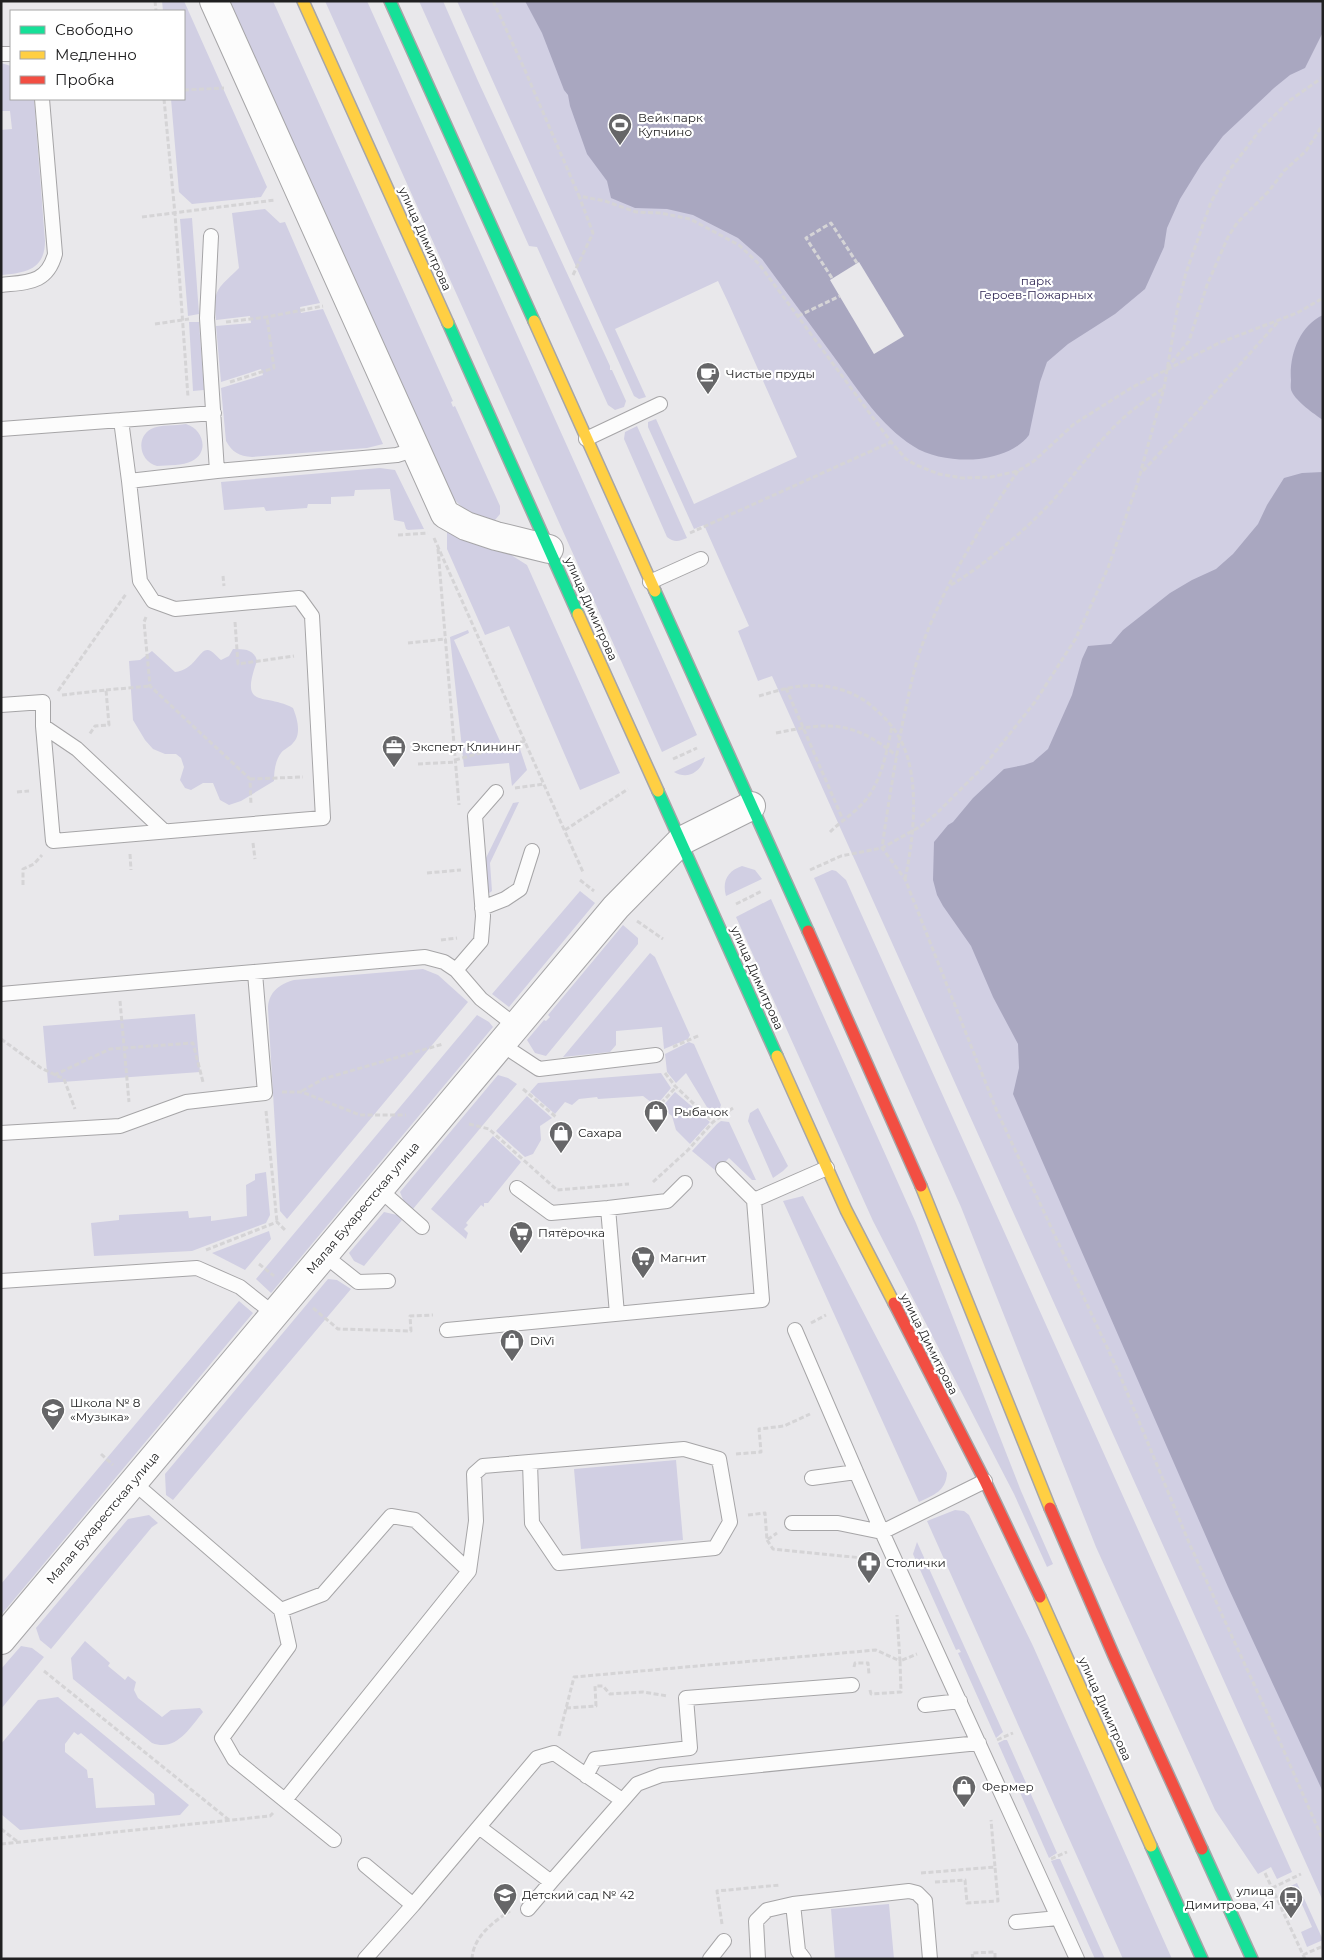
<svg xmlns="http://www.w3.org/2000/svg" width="1324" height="1960" viewBox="0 0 1324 1960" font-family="Montserrat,sans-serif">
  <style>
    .green { fill: #d1cfe3; fill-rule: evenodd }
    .water { fill: #a9a7c0 }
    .pier { fill: #e9e8eb }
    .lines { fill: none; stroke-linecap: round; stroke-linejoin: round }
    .lane-casing { stroke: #a6a5a7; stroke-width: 16 }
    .street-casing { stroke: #a6a5a7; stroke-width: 30 }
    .fast-casing { stroke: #a6a5a7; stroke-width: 14 }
    .slow-casing { stroke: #a6a5a7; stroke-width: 14 }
    .jam-casing { stroke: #a6a5a7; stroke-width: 14 }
    .path { stroke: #d5d4d6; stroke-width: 3; stroke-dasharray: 5 2.5; stroke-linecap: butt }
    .lane { stroke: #fcfcfc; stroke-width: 14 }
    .street { stroke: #fcfcfc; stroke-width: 28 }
    .fast { stroke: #16e098; stroke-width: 11 }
    .slow { stroke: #ffcf43; stroke-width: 11 }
    .jam { stroke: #f24e42; stroke-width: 11 }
    .labels { text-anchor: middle; stroke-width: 4.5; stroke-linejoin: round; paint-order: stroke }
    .poi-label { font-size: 12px; fill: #202021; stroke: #fff; text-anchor: start }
    .street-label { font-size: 12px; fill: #202021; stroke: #fff }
    .park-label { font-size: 12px; fill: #2e2553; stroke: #fff }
  </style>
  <rect width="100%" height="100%" fill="#e9e8eb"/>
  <path class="green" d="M162,1H184L267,187L261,197L192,204L179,192L171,99H184V11H163Z
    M229,1H273L453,401L451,402L453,407L455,406L500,506V514L495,520C479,522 458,507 450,493L246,41L248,40L246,36H245Z
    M325,1H367L697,735L662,752Z
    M419,1H443L478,81L610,366V370H612L626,401L624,407L615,410L608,405L537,247L529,246Z
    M457,1H1323V1901L772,676L758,681L738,631L749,626L704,525L694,529L648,427V422L656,419L694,504L797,457L728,302L718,281L615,329L646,397L639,399L634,396Z
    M1,63L11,66V99H34L45,241C45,270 25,273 1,275V130L12,129L10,111H1Z
    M265,209L280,223L285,222L320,303L300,307L301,313L323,309L383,444L367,448L252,457C239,456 232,452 226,441L221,388L263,375L261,369L221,382L216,326L251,323L250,316L216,320C213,288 217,290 239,268L232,213Z
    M192,218L199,314L188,316L180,219Z
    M189,322H199L204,390L193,391Z
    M186,424C203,429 210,452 192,461C183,466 168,465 157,466C140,462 135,438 151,429C160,424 176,426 186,424Z
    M637,426L687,538C680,541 674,543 667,537L624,439L625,432Z
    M380,468L395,470L424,529L408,530L406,529L404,522L394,520L390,489L355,490L354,496L331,497V504H308L307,508L266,511L264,507L224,510L221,482Z
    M447,528L461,538L508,553L527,565L620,773L580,790L509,626L485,635L447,549Z
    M468,630L469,633L454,640L504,750L519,746L527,770L512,786L509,763L464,767L450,637Z
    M233,649C244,649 254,649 257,661C239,711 264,692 293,708C297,718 302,734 293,743C290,747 284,749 281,753C275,761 274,772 274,781L241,801L229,805L220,800L213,783H203L191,790L185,788L180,780L184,767L181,758L176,754H165L153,749L145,740L133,720L129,661L140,660L152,651L175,672C195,670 199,649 208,650C213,651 217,657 221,660L229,656Z
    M705,757C701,772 688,780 674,772Z
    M519,802L490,863L492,891L488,894L485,860L513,803Z
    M742,866L755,870L762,879L726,896C722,882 727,871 742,866Z
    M832,870L836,871L846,880L1292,1872L1277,1879L1271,1867L1258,1874L1215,1810L1096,1547L961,1207L814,878Z
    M580,891L595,903L509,1007L492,994Z
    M771,899L916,1223L1021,1491L1053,1564L1047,1567L1014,1494L873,1221L736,917Z
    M623,925L638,938V944L546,1056L535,1053L527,1040L544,1020L546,1021L550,1017L548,1015Z
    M650,953L655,957L690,1035L688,1039L664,1049L662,1027L616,1031V1045L610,1052L563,1057Z
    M423,969L438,975L468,1002L287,1219L280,1211L268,1009C268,993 279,984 294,980Z
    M195,1014L200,1072L48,1083L43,1026Z
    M477,1015L489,1022L493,1027L271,1293L256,1279Z
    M689,1042L694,1044L721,1105L719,1111L713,1117L686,1073L676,1083L667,1072L665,1054Z
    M661,1073L671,1088L656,1106L643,1096L598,1099L597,1097L579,1099L572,1105L565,1102L555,1114L530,1092L538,1083Z
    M498,1075L508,1078L517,1084L413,1209L404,1202L400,1192Z
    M675,1092L710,1122L690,1144L676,1130L672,1116L661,1108Z
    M527,1096L552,1118L540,1126L541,1140L533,1154L525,1157L496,1131Z
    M758,1108L788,1166L783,1171L773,1178L748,1121L750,1113Z
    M721,1121L729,1122L756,1180H752L729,1158L716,1171L692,1151L717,1124Z
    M493,1136L521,1162L488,1203H484V1207L481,1205L466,1223L468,1225L464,1229L468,1233L466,1239L431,1209Z
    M266,1172L270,1215L266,1223L192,1251L94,1256L91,1223L119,1220V1215L188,1211L189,1218L211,1216V1221L247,1216L246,1185L255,1180V1174Z
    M803,1196L947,1473C946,1491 934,1495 919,1502L783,1201Z
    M384,1212L397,1215L402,1220L364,1266L354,1261L349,1253Z
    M269,1231L271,1239L245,1270L212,1253Z
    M328,1279L337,1280L351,1289L173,1500L166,1495L165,1474Z
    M239,1301L253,1313L1,1615V1584Z
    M676,1460L683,1540L581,1549L574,1469Z
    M955,1510L964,1511L969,1515L1033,1646L1172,1959H1123L927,1521Z
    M149,1515L158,1523L152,1527L51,1649L40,1640L36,1628L128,1519Z
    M917,1542L1003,1732L996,1738L958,1653L961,1652L959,1649L956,1650L913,1554Z
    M85,1641L110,1663L108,1666L125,1680L128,1676L136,1682L134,1690L138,1698L162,1717L171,1710L200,1708L203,1712C189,1729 176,1752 152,1743L73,1679L71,1658Z
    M21,1646L32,1648L44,1657L1,1709V1669Z
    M58,1697L189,1805L180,1815L20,1830L1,1814V1744L38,1700ZM74,1732L78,1735L81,1733L154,1794L155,1805L96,1808L93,1778H88L87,1770L65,1752V1744Z
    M1004,1740H1007L1057,1853L1049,1858L998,1743Z
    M1057,1859H1060L1105,1959H1095L1051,1861Z
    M1297,1883L1323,1940L1307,1947L1301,1932L1312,1927L1300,1900L1288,1904L1282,1890Z
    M889,1904L894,1959H835L831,1909Z"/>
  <path class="water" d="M525,1H1323V32L1305,68L1290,75L1274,88L1223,136L1201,165L1180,199L1167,228L1164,247L1145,289L1115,314L1068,344L1047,362L1040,382L1029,435C1018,450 997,457 979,459C958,461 931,458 913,446C880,425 859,391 837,361C812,327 787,293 762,259L738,238L693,215L667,209L635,208L611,198L607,181L587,154L570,106L568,95L564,90L542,33Z
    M1323,315V420C1314,414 1296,401 1292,392C1290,389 1291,383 1291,380C1289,356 1299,326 1323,315Z
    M1323,472V1792L1228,1587L1013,1094L1019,1068L1018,1044L993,997L971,946L943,906L937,895L933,880L934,842L948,825L953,822L973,798L1004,769L1024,765L1033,762L1048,749L1072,695L1082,659L1088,646L1111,644L1123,630L1170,593L1192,580L1216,569L1233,554L1258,524L1267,505L1284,478L1302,473Z"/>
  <path class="pier" d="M859,262L904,336L874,354L830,280Z"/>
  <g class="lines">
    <g class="lane-casing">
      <path id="lane" d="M1,54H11
        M211,236L207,318L217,471
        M1,285C27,282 47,284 55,254L42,99
        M121,420L129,481
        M1,429L214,413
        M586,439L660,404
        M650,582L701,559
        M1,705L43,702V726L53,841L323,818L312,616L299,598L175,609L153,601L140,581L129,481L217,471L397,455L416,449
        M43,726L77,749L164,831
        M482,908L505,899L520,889L532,851
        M456,970L481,941L483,916L475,816L496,792
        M1,994L425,957L444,962L456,970L481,999L516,1026
        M501,1044L539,1069L656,1055
        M1,1133L120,1126L186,1102L265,1093L255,973
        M723,1169L754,1200
        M517,1188L551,1213L608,1208L667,1201L685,1183
        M379,1189L422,1227
        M608,1208L617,1314
        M324,1255L358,1282L388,1281
        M1,1281L197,1268L240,1287L274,1314
        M447,1330L762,1300L754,1200L827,1168
        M795,1330L882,1532L1077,1959
        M812,1478L856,1472
        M133,1482L281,1610L323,1594L391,1516L415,1520L469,1571
        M792,1523H838L882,1532L985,1481
        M281,1610L289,1646L222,1738L234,1759L334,1840
        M925,1705L960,1701
        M586,1776L595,1759L690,1748L686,1698L852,1685
        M285,1800L469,1571L476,1521L474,1474L483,1466L684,1449L719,1459L730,1522L715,1548L559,1563L532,1523L530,1463
        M479,1827L551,1882L637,1784L661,1775L979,1743
        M365,1865L413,1905
        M793,1904L798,1951L804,1959
        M528,1909L551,1882
        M1016,1922L1058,1918
        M365,1959L413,1905L537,1758L554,1753L622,1800
        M710,1959L724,1941
        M758,1959L756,1921L767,1910L793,1904L909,1891L917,1893L925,1901L930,1959"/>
    </g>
    <g class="street-casing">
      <path id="street" d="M214,1L445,514L466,526L496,536L549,549
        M1,1640L616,907L681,841L751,806"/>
    </g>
    <g class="fast-casing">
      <path id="fast" d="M390,1L534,321
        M448,323L578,614
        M655,591L808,931
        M658,791L777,1056
        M1151,1846L1202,1959
        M1202,1849L1252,1959"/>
    </g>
    <g class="slow-casing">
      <path id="slow" d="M303,1L448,323
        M534,321L655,591
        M578,614L658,791
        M777,1056L846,1210L894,1303
        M921,1186L1050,1508
        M1040,1597L1151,1846"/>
    </g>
    <g class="jam-casing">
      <path id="jam" d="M808,931L921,1186
        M894,1303L985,1481L1040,1597
        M1050,1508L1114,1656L1202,1849"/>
    </g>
    <path class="path" d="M155,1L156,11
      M493,1L524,68L579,196
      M184,90L224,88
      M164,99L175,214L188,397
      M142,217L275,200
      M573,275L593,233L579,196L605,201L636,212L661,213L690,219L739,245L759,264L891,442L906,459L916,465L939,474L962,478L991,477L1018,471L1034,461L1074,424L1131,388L1219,343L1297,313L1323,298
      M832,278L806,238L831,223L857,263
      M798,316L840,296
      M226,322L267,317L323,306
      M155,324L189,319
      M1167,368L1189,341L1207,285L1228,237L1237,223L1269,191L1284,171L1306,151L1323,124
      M230,382L274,368L267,317
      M1018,471C981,525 940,592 919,654C912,676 908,699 903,721C895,763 888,805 882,848L905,879L996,1109L1119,1373L1190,1545L1269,1717L1323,1840
      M1143,471L1171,441L1278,322
      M690,533L891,442
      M398,535L428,533
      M434,538L583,872
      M438,549L459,805
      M223,576L224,586
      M951,585C986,564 1027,529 1054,499C1076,473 1096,444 1121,420C1134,408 1149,398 1164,388
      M146,617L144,622L150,686L250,779L251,805
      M235,622L238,664L294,656
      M408,643L446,639
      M786,688L843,820
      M106,690L150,686
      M58,691L126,594
      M62,695L106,690L109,725L95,726L89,735
      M759,696C773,692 788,687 803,686C827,684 849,689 868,703C880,713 891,723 899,737C921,775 914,838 905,879
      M776,733C830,722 852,720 897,756
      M673,759L697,748
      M455,760L525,741
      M418,764L456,762
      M250,779L303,777
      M515,788L544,784
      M17,792L29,791
      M565,830L628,789
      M830,832C840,822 853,814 863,803C881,784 887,751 892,726
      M253,843L255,859
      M130,854L131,870
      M810,870L841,856L882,848L921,826L936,814L984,766L1035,702L1076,638L1108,568L1137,485L1164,388L1178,305L1186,273L1211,202L1228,172L1260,130L1289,101L1323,77
      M427,873L461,870
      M580,880L594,891
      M23,885V869L34,864L42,855
      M736,904L762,891
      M637,921L663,939
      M441,940L457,938
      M120,1001L129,1102
      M1,1039L41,1068L64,1079L75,1109
      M673,1047L700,1035
      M665,1073L675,1086L713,1122
      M54,1075L110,1049L193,1043L203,1082
      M523,1089L556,1117
      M302,1091L323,1079L443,1044
      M282,1092H302L360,1115H406
      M656,1109L676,1087
      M266,1111L277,1222
      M469,1124L489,1129L557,1190L629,1184
      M653,1182L688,1150L713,1122L733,1108
      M206,1250L277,1222L286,1231
      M259,1264L274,1276
      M313,1308L338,1329L411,1331L410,1316L433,1315
      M811,1323L826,1315
      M101,1454L113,1465
      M736,1454L761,1452L759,1429L784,1426L810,1414
      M748,1515L765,1513L767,1540L777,1533
      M767,1540L773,1549L873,1559
      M854,1667L855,1663H868L869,1674
      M44,1671L229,1820
      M870,1690L871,1694L901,1692L900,1661L917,1654
      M566,1708L596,1706L595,1686H603L610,1694L643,1692L668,1696
      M559,1736L574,1677L876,1650L900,1661L897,1615
      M997,1740L1013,1733
      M1,1829L18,1842
      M1,1844L270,1816L273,1813
      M1051,1859L1067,1852
      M921,1873L995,1867L991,1820
      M1265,1873L1305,1959
      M935,1882L965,1880L967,1903L998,1901L995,1867
      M1272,1888L1301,1874
      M722,1924L717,1891L780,1885
      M1303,1955L1323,1946
      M472,1959C473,1937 493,1922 510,1911
      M973,1959L972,1953L995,1952V1959"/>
    <use href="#lane" class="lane"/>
    <use href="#street" class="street"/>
    <use href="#fast" class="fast"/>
    <use href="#slow" class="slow"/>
    <use href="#jam" class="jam"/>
  </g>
  <defs>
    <g id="stadium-pin" transform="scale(1.25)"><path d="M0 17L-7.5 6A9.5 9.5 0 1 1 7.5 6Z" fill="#666668" stroke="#fff"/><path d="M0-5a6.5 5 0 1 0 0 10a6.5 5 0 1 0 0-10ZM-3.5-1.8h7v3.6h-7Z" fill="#fff"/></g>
    <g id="cafe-pin" transform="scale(1.25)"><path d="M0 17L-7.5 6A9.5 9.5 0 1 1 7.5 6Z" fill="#666668" stroke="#fff"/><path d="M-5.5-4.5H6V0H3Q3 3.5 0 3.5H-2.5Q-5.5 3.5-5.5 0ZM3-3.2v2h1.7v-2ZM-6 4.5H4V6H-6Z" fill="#fff"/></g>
    <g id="office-pin" transform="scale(1.25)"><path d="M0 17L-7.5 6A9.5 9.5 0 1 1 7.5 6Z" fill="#666668" stroke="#fff"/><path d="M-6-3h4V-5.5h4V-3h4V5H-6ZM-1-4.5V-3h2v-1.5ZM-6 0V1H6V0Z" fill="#fff"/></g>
    <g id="shop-pin" transform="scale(1.25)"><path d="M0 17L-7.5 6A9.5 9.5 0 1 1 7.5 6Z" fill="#666668" stroke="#fff"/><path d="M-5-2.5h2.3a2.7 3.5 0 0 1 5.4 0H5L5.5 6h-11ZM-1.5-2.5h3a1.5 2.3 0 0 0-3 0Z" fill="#fff"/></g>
    <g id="supermarket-pin" transform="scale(1.25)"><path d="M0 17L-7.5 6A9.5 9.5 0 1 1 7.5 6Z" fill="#666668" stroke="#fff"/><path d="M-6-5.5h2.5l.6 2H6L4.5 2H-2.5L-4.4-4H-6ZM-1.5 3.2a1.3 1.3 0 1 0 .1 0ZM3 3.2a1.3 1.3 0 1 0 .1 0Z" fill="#fff"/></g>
    <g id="school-pin" transform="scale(1.25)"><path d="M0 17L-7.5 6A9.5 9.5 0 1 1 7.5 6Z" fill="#666668" stroke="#fff"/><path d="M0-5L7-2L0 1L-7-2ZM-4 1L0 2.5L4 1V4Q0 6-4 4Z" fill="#fff"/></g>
    <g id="pharmacy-pin" transform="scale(1.25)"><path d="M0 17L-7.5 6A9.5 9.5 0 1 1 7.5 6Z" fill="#666668" stroke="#fff"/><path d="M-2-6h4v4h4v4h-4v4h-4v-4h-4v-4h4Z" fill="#fff"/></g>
    <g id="bus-pin" transform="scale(1.25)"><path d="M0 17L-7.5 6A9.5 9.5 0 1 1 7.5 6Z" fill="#666668" stroke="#fff"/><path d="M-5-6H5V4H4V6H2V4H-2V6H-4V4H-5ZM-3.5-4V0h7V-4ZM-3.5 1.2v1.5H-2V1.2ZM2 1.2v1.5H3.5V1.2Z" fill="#fff"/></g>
  </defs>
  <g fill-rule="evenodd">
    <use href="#stadium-pin" x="620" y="125"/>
    <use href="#cafe-pin" x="708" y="374"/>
    <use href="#office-pin" x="394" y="747"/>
    <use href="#shop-pin" x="656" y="1112"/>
    <use href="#shop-pin" x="561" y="1133"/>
    <use href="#supermarket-pin" x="521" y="1233"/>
    <use href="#supermarket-pin" x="643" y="1258"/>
    <use href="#shop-pin" x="512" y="1341"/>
    <use href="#school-pin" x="53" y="1410"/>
    <use href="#pharmacy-pin" x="869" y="1563"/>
    <use href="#shop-pin" x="964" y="1787"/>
    <use href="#school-pin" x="505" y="1895"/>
    <use href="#bus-pin" x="1291" y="1898"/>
  </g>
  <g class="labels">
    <g class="poi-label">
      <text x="638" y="122">Вейк парк<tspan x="638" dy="14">Купчино</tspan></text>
      <text x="726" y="378">Чистые пруды</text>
      <text x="412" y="751">Эксперт Клининг</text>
      <text x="674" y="1116">Рыбачок</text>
      <text x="578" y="1137">Сахара</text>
      <text x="538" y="1237">Пятёрочка</text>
      <text x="660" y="1262">Магнит</text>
      <text x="530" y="1345">DiVi</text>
      <text x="70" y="1407">Школа № 8<tspan x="70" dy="14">«Музыка»</tspan></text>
      <text x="886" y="1567">Столички</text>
      <text x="982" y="1791">Фермер</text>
      <text x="1274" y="1895" text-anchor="end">улица<tspan x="1274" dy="14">Димитрова, 41</tspan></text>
      <text x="522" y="1899">Детский сад № 42</text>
    </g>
    <g class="street-label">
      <text transform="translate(425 239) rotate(66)" y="4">улица Димитрова</text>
      <text transform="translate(591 609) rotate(66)" y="4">улица Димитрова</text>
      <text transform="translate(757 978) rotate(66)" y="4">улица Димитрова</text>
      <text transform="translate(363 1208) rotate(-50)" y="4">Малая Бухарестская улица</text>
      <text transform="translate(929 1344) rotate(63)" y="4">улица Димитрова</text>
      <text transform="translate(103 1518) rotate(-50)" y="4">Малая Бухарестская улица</text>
      <text transform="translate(1105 1709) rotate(66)" y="4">улица Димитрова</text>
    </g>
    <g class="park-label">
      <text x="1036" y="285">парк<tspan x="1036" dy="14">Героев-Пожарных</tspan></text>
    </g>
  </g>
  <rect width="1324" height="1960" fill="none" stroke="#202021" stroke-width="5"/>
  <rect x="10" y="10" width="175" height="90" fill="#ffffff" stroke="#a6a6a6"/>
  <rect x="20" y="26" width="25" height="8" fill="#16e098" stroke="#a6a6a6"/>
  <text x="55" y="35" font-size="15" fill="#202021">Свободно</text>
  <rect x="20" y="51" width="25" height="8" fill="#ffcf43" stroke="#a6a6a6"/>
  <text x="55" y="60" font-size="15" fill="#202021">Медленно</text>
  <rect x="20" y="76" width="25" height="8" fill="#f24e42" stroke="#a6a6a6"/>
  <text x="55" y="85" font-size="15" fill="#202021">Пробка</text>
</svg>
